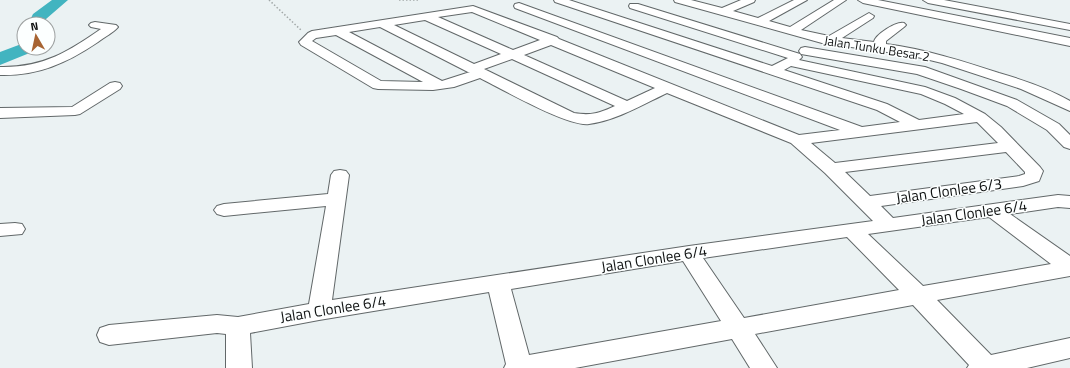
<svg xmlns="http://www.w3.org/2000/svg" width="1070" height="368" viewBox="0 0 1070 368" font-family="'Titillium Web',sans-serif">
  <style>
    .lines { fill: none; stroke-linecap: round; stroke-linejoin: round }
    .river { fill: #42b4c0; fill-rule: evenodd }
    .minor-casing { stroke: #626869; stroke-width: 2 }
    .path { stroke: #a2a8a8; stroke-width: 1.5; stroke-dasharray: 1.5 2; stroke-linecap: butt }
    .minor { fill: #fff; fill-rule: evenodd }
    .labels { text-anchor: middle; stroke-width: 3; stroke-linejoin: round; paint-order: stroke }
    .far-street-label { font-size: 13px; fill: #0f1111; stroke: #fcffff }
    .street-label { font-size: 15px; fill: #0f1111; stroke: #fcffff }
  </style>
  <rect width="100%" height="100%" fill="#ebf2f3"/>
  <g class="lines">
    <path class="river" d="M52,0H68L46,19L44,24H28L33,14Z
      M24,43V48H35L32,52L0,65V52Z"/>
    <g class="minor-casing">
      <path id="minor" d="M554,0H569L772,66L788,58L630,8L629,6L630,4H638L800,54L802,57L799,60L925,87L955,98L985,114L1001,127L1040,167L1043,171L1039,181L1023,186L881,206L893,218L1058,195L1070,196V208L1058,207L1010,214L1070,256V276L937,300L991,355L1070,338V358L1027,368H967L969,365L913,305L755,334L777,368H750L732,339L575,368H504L506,364L489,292L319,320L250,333L252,368H226V334L217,333L109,345L100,342L97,335L100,328L109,325L217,315L238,317L309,304L326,206L224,216L217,214L214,210L217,206L224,204L328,194L331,175L334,171L340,170L346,171L349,175L332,300L689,246L873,221L825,173L791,143L667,93C642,105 617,120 589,124C568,127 502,89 480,78L454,87L433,90L378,89L373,88L301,45L299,42L308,33L312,31L473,6L557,37L559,39L799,135L840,130L515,8L514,6L515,4L519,3L862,127L900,122L877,110L555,2ZM472,12L540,40L513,50L438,17ZM425,20L501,54L474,64L394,25ZM380,27L468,72H470L442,81L349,32ZM336,35L423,82L381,81L312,41L316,38ZM551,45L655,88L627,101L524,55ZM512,59L615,106C600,113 591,116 574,113L484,69ZM791,66L921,94L945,104L964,114L919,120L887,104L784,70ZM977,122L998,143L835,163L811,143ZM1006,152L1025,172V174L1019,176L870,196L845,172ZM989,217L1051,264L923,286L868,234ZM847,237L899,290L744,318L703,258ZM683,261L721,321L529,355L511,289Z
        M674,0H691L722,8L741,0H755L754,2L733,11L758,18L794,0H807L769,21L790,27L834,0H846L801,30L829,36L869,13L874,16L873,18L842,38L874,42C875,35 896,21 904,23L906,25L904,27L886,41V44C925,49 962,61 999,73C1023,80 1048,88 1070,101V111L1021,89L942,63L909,55L822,43L675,2Z
        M858,0H878L1070,38V46L863,3Z
        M923,0H944L1070,24V30L928,3Z
        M95,22L116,25L118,27C113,33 104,37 98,42C67,63 38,76 0,75V67C42,68 68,52 101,29L91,27L89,25L91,23Z
        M805,47L925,67L1017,100L1059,124L1070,135V149L1064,147L1047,130L1007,106L961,89L917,74L801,54L799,51L801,48Z
        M115,82L120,83L122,86L120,89L80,114L75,115L0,118V108L72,107L110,83Z
        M15,223L22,224L25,229L22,234L0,236V224Z"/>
    </g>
    <path class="path" d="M269,0L301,30
      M399,0H420"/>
    <use href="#minor" class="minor"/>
  </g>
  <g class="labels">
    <g class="far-street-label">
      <text transform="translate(877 48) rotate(9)" y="5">Jalan Tunku Besar 2</text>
    </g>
    <g class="street-label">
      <text transform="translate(949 191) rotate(-8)" y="5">Jalan Clonlee 6/3</text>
      <text transform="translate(974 213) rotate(-8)" y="5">Jalan Clonlee 6/4</text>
      <text transform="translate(654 259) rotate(-9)" y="5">Jalan Clonlee 6/4</text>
      <text transform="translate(333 309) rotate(-9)" y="5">Jalan Clonlee 6/4</text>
    </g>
  </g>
  <g transform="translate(36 36) rotate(351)"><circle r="19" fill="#fcffff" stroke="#9da0a0"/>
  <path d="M0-3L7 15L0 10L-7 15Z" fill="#a76433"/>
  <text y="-6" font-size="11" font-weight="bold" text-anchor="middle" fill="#0f1111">N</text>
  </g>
</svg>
